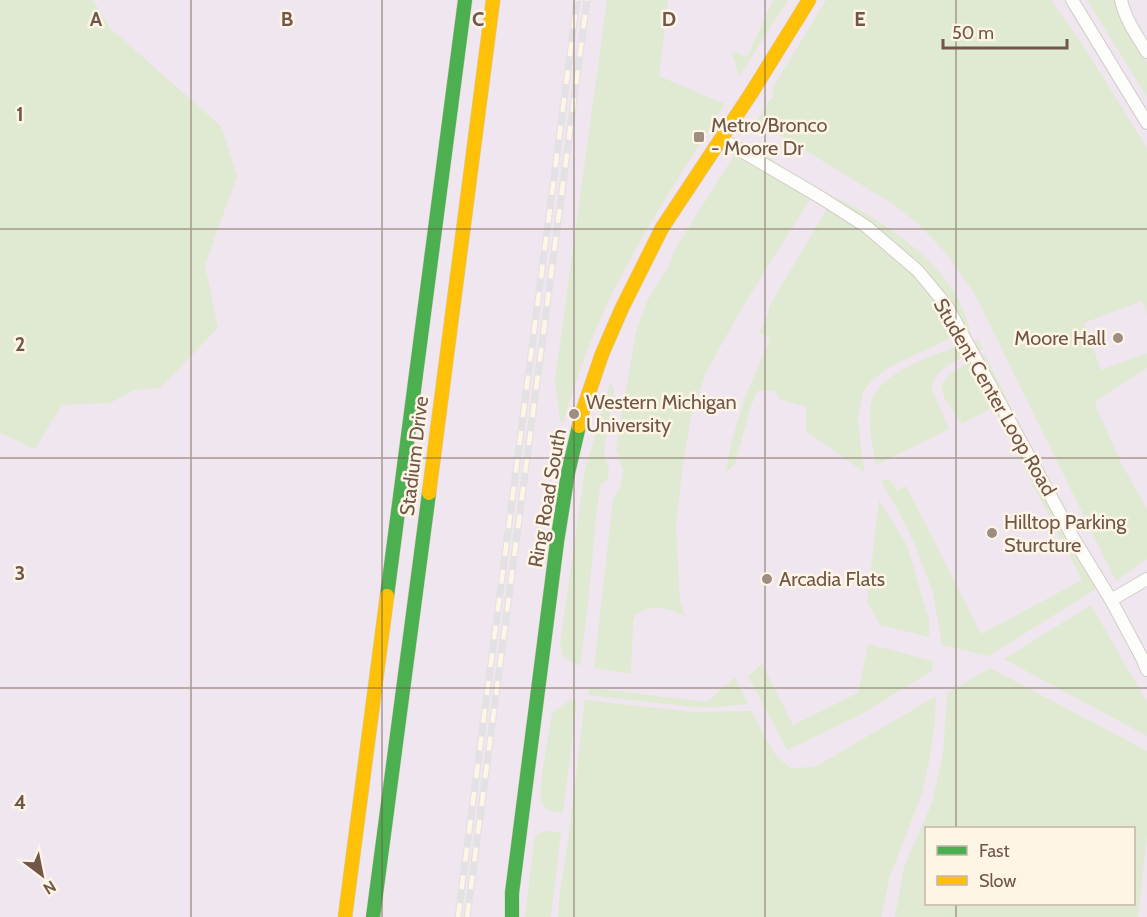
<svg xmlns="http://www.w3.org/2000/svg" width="1147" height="917" viewBox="0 0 1147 917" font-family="Cabin,sans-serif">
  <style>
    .education { fill: #f0e6ef; fill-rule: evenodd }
    .green { fill: #e0ead2; fill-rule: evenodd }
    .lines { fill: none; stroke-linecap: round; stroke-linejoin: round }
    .street-casing { stroke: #d3cdc6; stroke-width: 14 }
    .fast-casing { stroke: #d3ccc4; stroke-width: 15 }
    .slow-casing { stroke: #d3ccc4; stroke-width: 15 }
    .street { stroke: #fdfdfb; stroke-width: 12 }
    .fast { stroke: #4caf50; stroke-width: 14 }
    .slow { stroke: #ffc107; stroke-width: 14 }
    .rail-casing { stroke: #e4e1e4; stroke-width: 7 }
    .rail { stroke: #fef5e7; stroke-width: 4.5; stroke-dasharray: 14; stroke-linecap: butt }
    .grid { fill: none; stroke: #70574a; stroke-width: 1.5; stroke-opacity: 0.55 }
    .poi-dot { fill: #9e8d81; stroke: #fef5e7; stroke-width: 2 }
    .labels { text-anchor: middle; stroke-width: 5; stroke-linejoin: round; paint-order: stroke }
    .poi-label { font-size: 20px; fill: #70574a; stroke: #fef5e7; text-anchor: start }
    .street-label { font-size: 20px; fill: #70574a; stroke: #fef5e7 }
    .grid-label { font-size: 20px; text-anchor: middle; font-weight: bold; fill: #70574a; stroke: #fef5e7; stroke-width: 5; stroke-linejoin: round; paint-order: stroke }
  </style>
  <rect width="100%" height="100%" fill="#f4f0e7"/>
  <path class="education" d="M0,0H1147V917H0ZM926,828H1134V904H926Z"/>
  <path class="green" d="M0,0H93L111,29L221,126L237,176L205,265L218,328L160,388L135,390L110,403L62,405L35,449L0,433Z
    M607,0H668L659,76L725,104C687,165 646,226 614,290C593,331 576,379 563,423L560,421L555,380Z
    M773,0H788L739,77L732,53L736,52L747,57Z
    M826,0H1051L1081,42L1147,148V314L1142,301L1084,323L1101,370L1147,353V368L1097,400L1095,404L1121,463L1147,509V559L1116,581L974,293L946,253L917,223L891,203L757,121L770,99L774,96L772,91L773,87Z
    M1087,0H1115L1120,19L1147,63V97Z
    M743,141L817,188L740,311L706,373L691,416L682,471L676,525L680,601L685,616C664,608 656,603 635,615L633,622L631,674L594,668L613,499L620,487L623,471L616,448L636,332L648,299L669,266L675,249Z
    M839,199C884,222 929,252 956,295C962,305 966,318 970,329L890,367L873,379L863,392L858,418L861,448L865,473L806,431V407L781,400L774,391H757L750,409L735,464L725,473L733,437L744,400L770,338L759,333L767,317L770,305L828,207L832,201Z
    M978,339L983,349C963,358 938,364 931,387L949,429L876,465C873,449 866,415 872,400C883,368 949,350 978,339Z
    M985,354L1099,587L989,656L942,645L933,593L914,542L896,507L881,481L889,479L897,490L906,486L981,634L1082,580L993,407L962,424L945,399L941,387C947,371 970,363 985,354Z
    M611,381L614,390L604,452L609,470L607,480L601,484L597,508L588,603L580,666L568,660L563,656L560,643L585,469Z
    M879,500L907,545L929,620V637L880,625L867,602Z
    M1091,605L1147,702V736L1004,659Z
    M868,644L933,661L932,671L858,716L787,750L748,676L762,664L793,725L858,693Z
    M990,668L1147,751V836L1138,917H895L904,867L932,803L943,754L947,693ZM1134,828V904H926V828Z
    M735,677L748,704L719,707H693L588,695L590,688L707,702Z
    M936,696L935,722L929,761L922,793L890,876L881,917H558L560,892L569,834L585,700L694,712L752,711L765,737L777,757L791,768L815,767Z
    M570,700L577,701L563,813C555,812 545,811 542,803C537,791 550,729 552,713Z
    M545,831L561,832L551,917H525L534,841L536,835Z"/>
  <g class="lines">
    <g class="street-casing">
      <path id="street" d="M1072,0L1147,123
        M1121,0C1125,19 1137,36 1147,52
        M721,139L820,197L867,227L918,271L947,306L1075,541L1111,600L1143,660L1147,670
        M1111,600L1147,579"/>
    </g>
    <g class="fast-casing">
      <path id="fast" d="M387,596L465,0
        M373,917L429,493
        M512,917V893L557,542L568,473L579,426"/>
    </g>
    <g class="slow-casing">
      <path id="slow" d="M579,426L582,413L602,354L622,308L662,228L752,92L809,0
        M429,493L493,0
        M345,917L387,596"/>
    </g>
    <use href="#street" class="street"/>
    <use href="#fast" class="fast"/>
    <use href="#slow" class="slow"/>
    <g class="rail-casing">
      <path id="rail" d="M458,917L577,0
        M467,917L587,0"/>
    </g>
    <use href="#rail" class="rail"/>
  </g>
  <path class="grid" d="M191,0V917M382,0V917M574,0V917M765,0V917M956,0V828M0,229H1147M0,458H1147M0,688H1147M956,904V917"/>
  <g class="poi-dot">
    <rect x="693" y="131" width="12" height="12" rx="3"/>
    <circle cx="1118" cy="338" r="6"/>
    <circle cx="574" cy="414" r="6"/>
    <circle cx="992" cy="533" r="6"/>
    <circle cx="767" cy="579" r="6"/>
  </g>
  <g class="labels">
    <g class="poi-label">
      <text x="711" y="132">Metro/Bronco<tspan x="711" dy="23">- Moore Dr</tspan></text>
      <text x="1106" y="345" text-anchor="end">Moore Hall</text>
      <text x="586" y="409">Western Michigan<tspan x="586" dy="23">University</tspan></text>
      <text x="1004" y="529">Hilltop Parking<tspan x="1004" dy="23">Sturcture</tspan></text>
      <text x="779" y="586">Arcadia Flats</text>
    </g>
    <g class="street-label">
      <text transform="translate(995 397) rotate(60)" y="7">Student Center Loop Road</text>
      <text transform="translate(414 456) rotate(-83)" y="7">Stadium Drive</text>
      <text transform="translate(547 498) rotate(-80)" y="7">Ring Road South</text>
    </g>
  </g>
  <g class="grid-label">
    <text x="96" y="26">A</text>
    <text x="287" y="26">B</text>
    <text x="478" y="26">C</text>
    <text x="669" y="26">D</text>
    <text x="860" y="26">E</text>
    <text x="20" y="121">1</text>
    <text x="20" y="351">2</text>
    <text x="20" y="580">3</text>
    <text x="20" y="809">4</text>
  </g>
  <rect x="925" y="827" width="210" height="78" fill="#fef5e7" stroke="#c5b6a8" stroke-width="1.5"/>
  <rect x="937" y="846" width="30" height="9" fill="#4caf50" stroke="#c5b6a8" stroke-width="1.5"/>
  <text x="979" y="857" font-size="18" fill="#70574a">Fast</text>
  <rect x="937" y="876" width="30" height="9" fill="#ffc107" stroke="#c5b6a8" stroke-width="1.5"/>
  <text x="979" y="887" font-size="18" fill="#70574a">Slow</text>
  <g transform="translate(42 875) rotate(148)" stroke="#fef5e7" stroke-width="4.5" paint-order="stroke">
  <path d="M0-4.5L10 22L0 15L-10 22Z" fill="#70574a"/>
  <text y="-9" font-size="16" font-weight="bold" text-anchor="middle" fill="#70574a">N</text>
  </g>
  <path d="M943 39v9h124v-9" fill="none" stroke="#70574a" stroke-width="3"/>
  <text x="952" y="39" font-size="18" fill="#70574a" stroke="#fef5e7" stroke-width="4.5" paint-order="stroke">50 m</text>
</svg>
